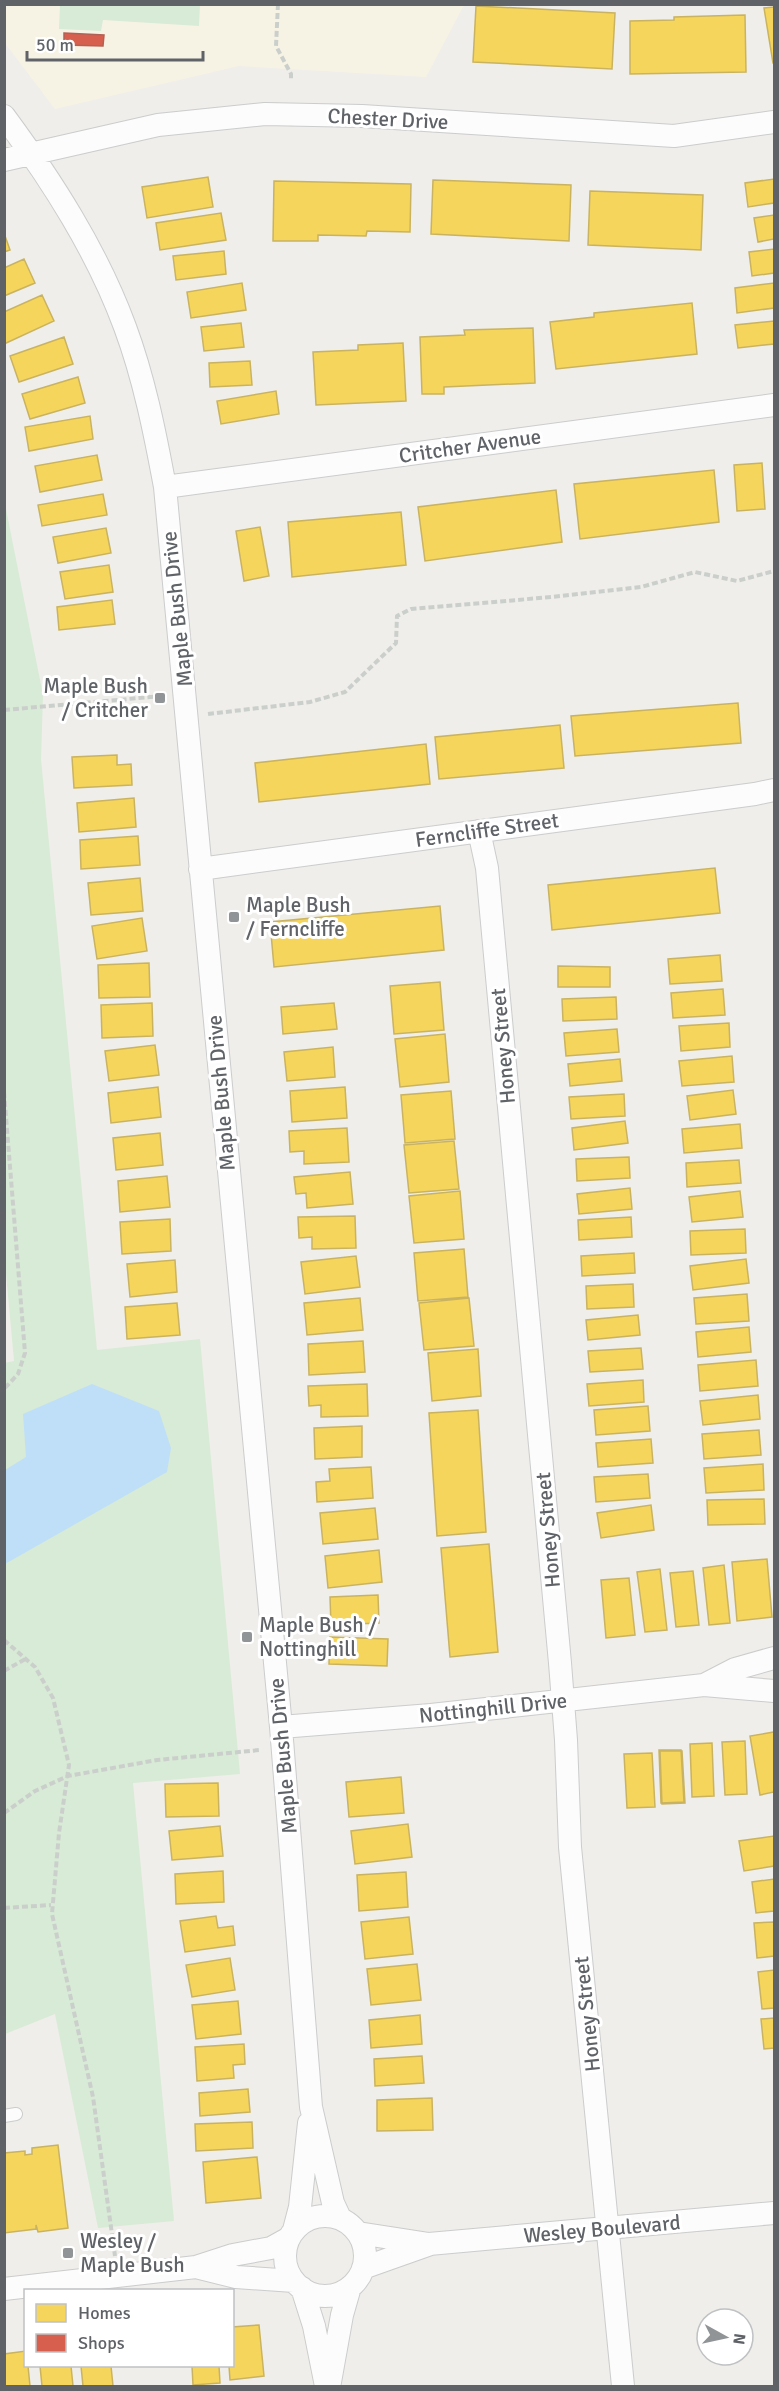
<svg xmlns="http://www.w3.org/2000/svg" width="779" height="2391" viewBox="0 0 779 2391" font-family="Signika,sans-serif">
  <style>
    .commercial { fill: #f7f3e4 }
    .green { fill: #d8ebd6 }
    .water { fill: #bfdff8 }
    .homes { fill: #f6d55c; stroke: #c9b360; stroke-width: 1.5 }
    .shops { fill: #d6604d; stroke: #b26155; stroke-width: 1.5 }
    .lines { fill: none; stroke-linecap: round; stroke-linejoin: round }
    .lane-casing { stroke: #cbcccc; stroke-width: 14 }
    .street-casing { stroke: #cbcccc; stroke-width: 24 }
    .path { stroke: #cbcfcc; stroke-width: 4; stroke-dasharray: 6 3; stroke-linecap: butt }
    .lane { stroke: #fdfcfc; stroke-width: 12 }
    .street { stroke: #fdfcfc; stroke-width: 22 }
    .poi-dot { fill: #919496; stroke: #fff; stroke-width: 2 }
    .labels { text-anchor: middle; stroke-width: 6; stroke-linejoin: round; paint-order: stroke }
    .street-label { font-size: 21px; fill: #5f6368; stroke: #fff }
    .poi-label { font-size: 21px; fill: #5f6368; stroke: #fff; text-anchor: start }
  </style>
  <rect width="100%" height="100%" fill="#efeeea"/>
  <path class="commercial" d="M5,5H464L426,77L239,66L55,109L5,43Z"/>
  <path class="green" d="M60,5H200L199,26L103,20L101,31L59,29Z
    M4,499L43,695L41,759L97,1350L200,1339L240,1774L133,1783L174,2221L98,2228L55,2014L5,2034L4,1363L14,1361L4,1252Z"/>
  <path class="water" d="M92,1384L159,1411L171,1448L167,1472L5,1564V1470L26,1457L23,1414Z"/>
  <path class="homes" d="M476,6L615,13L612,69L473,62Z
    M774,7V63H773L764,8Z
    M745,15L746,72L630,74V21L674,20V17Z
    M208,177L213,207L147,218L142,187Z
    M774,179V203L748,207L745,183Z
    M433,180L571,185L569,241L431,234Z
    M274,181L411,184L410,232L367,231L366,236L318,235V241H273Z
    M590,191L703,195L701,250L588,245Z
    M221,213L226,240L160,250L156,223Z
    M774,215V239L758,242L754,218Z
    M4,233L10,250L4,252Z
    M774,249V273L752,276L749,252Z
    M224,251L226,274L176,280L173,256Z
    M24,259L35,283L4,296V268Z
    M242,283L246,310L191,318L187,292Z
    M774,283V308L737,313L735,288Z
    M42,295L54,321L4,344V312Z
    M692,303L697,354L556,369L550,322L594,317V313Z
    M774,321V344L738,348L735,325Z
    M241,323L244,347L204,351L201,327Z
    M533,328L535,383L444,387V394H422L420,337L465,335L464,330Z
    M64,337L73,364L19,382L10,356Z
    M403,343L406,401L316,405L313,352L358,350V345Z
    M250,361L252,385L210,387L209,363Z
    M78,377L85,403L30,419L22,394Z
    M276,391L279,414L221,424L217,401Z
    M90,416L93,439L29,451L25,427Z
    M97,455L102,480L40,492L35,466Z
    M762,463L765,509L737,511L734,465Z
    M714,470L719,522L580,539L574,484Z
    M556,490L562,542L425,561L418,507Z
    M103,494L107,515L42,526L38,505Z
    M401,512L406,565L292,577L288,522Z
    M260,527L269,576L244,581L236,531Z
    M106,528L111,553L58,563L53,537Z
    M109,565L113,592L65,599L60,572Z
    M112,600L115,624L59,630L57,607Z
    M738,703L741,743L575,756L571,716Z
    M560,725L564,768L439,779L435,737Z
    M426,744L430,784L259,802L255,763Z
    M117,755V765L131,764L132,785L74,788L72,757Z
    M134,798L136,827L79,832L77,803Z
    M138,836L140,865L81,869L80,840Z
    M715,868L720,913L552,930L548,885Z
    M140,878L143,911L91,915L88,883Z
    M440,906L444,950L274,967L270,922Z
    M142,918L147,951L97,959L92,926Z
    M720,955L722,981L670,984L668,959Z
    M149,963L150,997L99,998L98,965Z
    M558,966L610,967V987H558Z
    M440,982L444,1030L394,1034L390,986Z
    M723,989L725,1015L673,1018L671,993Z
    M616,997L617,1019L563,1021L562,999Z
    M152,1003L153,1036L102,1038L101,1005Z
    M334,1003L337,1029L283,1034L281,1007Z
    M729,1023L730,1047L681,1051L679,1026Z
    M617,1029L619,1052L566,1056L564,1033Z
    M445,1034L449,1082L400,1087L395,1039Z
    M155,1045L159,1075L109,1081L105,1051Z
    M333,1047L335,1077L287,1081L284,1052Z
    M732,1056L734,1082L682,1086L679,1061Z
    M620,1059L622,1081L570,1086L568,1064Z
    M158,1087L161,1117L111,1123L108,1093Z
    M345,1087L347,1118L292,1122L290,1091Z
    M733,1090L736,1114L690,1120L687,1096Z
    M451,1091L455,1139L405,1143L401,1095Z
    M624,1094L625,1116L571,1119L569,1097Z
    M625,1121L628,1143L574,1150L572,1128Z
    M740,1124L742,1148L684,1153L682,1129Z
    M347,1128L349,1162L304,1164V1151L290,1152L289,1131Z
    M160,1133L163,1165L116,1170L113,1138Z
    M454,1141L459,1189L409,1193L404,1145Z
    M629,1157L630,1178L577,1181L576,1159Z
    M739,1160L741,1183L687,1187L686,1163Z
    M350,1172L353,1204L307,1208L306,1193L296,1194L294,1177Z
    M167,1176L170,1207L120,1212L118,1181Z
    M630,1188L632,1209L579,1214L577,1194Z
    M460,1191L464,1239L414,1243L409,1196Z
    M740,1191L743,1217L692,1222L689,1197Z
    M355,1216L356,1248L312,1249V1237L299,1238L298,1217Z
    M631,1217L632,1237L579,1240L578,1220Z
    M170,1219L171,1251L122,1254L120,1222Z
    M745,1229L746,1253L691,1255L690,1231Z
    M464,1249L468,1297L418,1301L414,1253Z
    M634,1253L635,1273L582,1276L581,1256Z
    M356,1256L360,1287L305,1294L301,1262Z
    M746,1259L749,1283L693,1290L690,1266Z
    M175,1260L177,1292L130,1297L127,1264Z
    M633,1284L634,1307L587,1309L586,1286Z
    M747,1294L749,1321L696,1324L694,1298Z
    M360,1298L363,1330L307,1335L304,1303Z
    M469,1298L474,1346L424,1350L419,1303Z
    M177,1303L180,1335L127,1339L125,1307Z
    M638,1315L640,1335L588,1340L586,1320Z
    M749,1327L751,1352L698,1357L696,1332Z
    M363,1341L365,1372L309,1375L308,1344Z
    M641,1348L643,1369L590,1372L588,1351Z
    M478,1349L481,1396L432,1401L428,1353Z
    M756,1360L758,1386L700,1391L698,1365Z
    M643,1380L644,1402L589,1406L587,1384Z
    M367,1384L368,1416L321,1417V1405L309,1406L308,1386Z
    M758,1395L760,1419L703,1425L700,1401Z
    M648,1406L650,1431L596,1435L594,1410Z
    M478,1410L486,1532L437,1536L429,1413Z
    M362,1426V1457L315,1459L314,1428Z
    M759,1430L761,1455L704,1459L702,1434Z
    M651,1439L653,1463L598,1467L596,1443Z
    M763,1464L764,1490L706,1493L704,1468Z
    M371,1467L373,1498L317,1502L316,1482L330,1481L329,1469Z
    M648,1474L650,1498L596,1502L594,1477Z
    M764,1499L765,1524L708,1525L707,1500Z
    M651,1505L654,1530L601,1538L597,1513Z
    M375,1508L378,1539L323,1544L320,1513Z
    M489,1544L498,1652L450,1657L441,1548Z
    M379,1550L382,1582L328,1588L325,1556Z
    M767,1559L772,1617L737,1621L732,1562Z
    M724,1565L730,1623L709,1625L703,1568Z
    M660,1569L667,1630L645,1632L637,1572Z
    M693,1571L699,1625L676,1627L670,1573Z
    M629,1578L635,1635L606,1638L601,1580Z
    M378,1595L379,1623L331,1625L330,1597Z
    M330,1637L388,1639L387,1666L329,1664Z
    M774,1732V1792L760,1795L750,1736Z
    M745,1741L747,1794L725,1795L722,1742Z
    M712,1743L714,1796L692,1797L690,1744Z
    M659,1750H681L684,1802L661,1803Z
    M660,1751H682L685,1803L662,1804Z
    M652,1753L655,1807L627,1808L624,1754Z
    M401,1777L404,1813L349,1817L346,1782Z
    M218,1783L219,1816L166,1817L165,1784Z
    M408,1824L412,1857L355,1864L351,1831Z
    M220,1826L223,1856L172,1860L169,1831Z
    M774,1836V1866L744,1871L739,1841Z
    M223,1871L224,1902L176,1904L175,1874Z
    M406,1872L408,1907L359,1911L357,1875Z
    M774,1879V1911L756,1913L752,1882Z
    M216,1916L218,1928L233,1926L235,1945L185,1952L180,1921Z
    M409,1917L413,1954L365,1959L361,1922Z
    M774,1922V1956L757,1958L754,1923Z
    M230,1958L235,1990L192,1997L186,1965Z
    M417,1964L421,2000L371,2005L367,1969Z
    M774,1970V2008L762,2009L758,1972Z
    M238,2001L241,2034L196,2039L192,2005Z
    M420,2015L422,2044L371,2048L369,2020Z
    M774,2018V2048L764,2049L761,2019Z
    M244,2044L245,2064L233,2065L234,2078L197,2081L195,2047Z
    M422,2056L424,2083L375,2086L374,2059Z
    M248,2089L250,2112L200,2116L199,2093Z
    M432,2098L433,2130L377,2131V2100Z
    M252,2122L253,2148L196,2151L195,2124Z
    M58,2145L68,2228L38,2232L36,2225V2229L4,2233V2153L25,2151V2155L32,2154V2148Z
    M257,2157L261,2198L206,2203L203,2162Z
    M259,2325L264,2376L230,2380L229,2366H232V2327Z
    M26,2351V2366H28L30,2386H4V2354Z
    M40,2366H71L73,2386H42Z
    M81,2366H111L113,2386H83Z
    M192,2366H219L220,2383L193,2385Z"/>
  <path class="shops" d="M64,33L104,35L103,46L64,45Z"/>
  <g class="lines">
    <g class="lane-casing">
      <path id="lane" d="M4,2116L16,2114"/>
    </g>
    <g class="street-casing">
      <path id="street" d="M4,116C52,181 97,251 125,327C144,378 155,433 165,487L281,1727L311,2107L333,2203L340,2218
        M4,160L158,125L265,114L362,116L674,136L774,122
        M165,487L774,405
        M479,831L487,868L560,1663L566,1740L570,1847L623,2386
        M200,869L755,794L774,790
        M704,1685L735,1669L774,1658
        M281,1727L431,1715L704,1685L774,1691
        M285 2256a40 40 0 1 1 80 0a40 40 0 1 1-80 0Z
        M294,2230L300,2207L309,2123
        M358,2233L429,2244L774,2213
        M196,2267L236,2277L294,2281
        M363,2268L428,2245
        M302,2288L314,2326L326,2386
        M4,2289L196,2267L233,2255L271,2248L289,2238
        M330,2382L342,2315L350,2287"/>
    </g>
    <path class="path" d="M278,4L276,46L291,74V79
      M4,710L162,696
      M208,714L310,702L345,692L396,643L397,616L411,609L552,597L641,587L695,572L737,581L774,571
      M4,1092L25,1353L18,1374L4,1389
      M4,1640L35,1667L53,1698L69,1765L59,1833L52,1914L93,2097L115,2256
      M4,1671L27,1658
      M4,1813L35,1791L68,1776L157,1760L260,1750
      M4,1908L51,1905"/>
    <use href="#lane" class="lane"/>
    <use href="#street" class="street"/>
  </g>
  <g class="poi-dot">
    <rect x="154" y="692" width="12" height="12" rx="3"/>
    <rect x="228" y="911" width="12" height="12" rx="3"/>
    <rect x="241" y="1631" width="12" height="12" rx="3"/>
    <rect x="62" y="2247" width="12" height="12" rx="3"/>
  </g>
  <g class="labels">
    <g class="street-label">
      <text transform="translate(388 119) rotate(3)" y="7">Chester Drive</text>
      <text transform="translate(470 446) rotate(-8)" y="7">Critcher Avenue</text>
      <text transform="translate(177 609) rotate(-96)" y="7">Maple Bush Drive</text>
      <text transform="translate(487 830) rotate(-8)" y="7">Ferncliffe Street</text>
      <text transform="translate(503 1046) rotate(-95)" y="7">Honey Street</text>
      <text transform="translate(221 1093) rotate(-95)" y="7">Maple Bush Drive</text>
      <text transform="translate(548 1530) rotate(-95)" y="7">Honey Street</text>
      <text transform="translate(493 1708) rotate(-6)" y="7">Nottinghill Drive</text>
      <text transform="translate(283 1756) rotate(-95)" y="7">Maple Bush Drive</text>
      <text transform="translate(587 2014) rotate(-96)" y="7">Honey Street</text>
      <text transform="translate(602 2229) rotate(-5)" y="7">Wesley Boulevard</text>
    </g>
    <g class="poi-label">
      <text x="148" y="693" text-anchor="end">Maple Bush<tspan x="148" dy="24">/ Critcher</tspan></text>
      <text x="246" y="912">Maple Bush<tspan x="246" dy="24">/ Ferncliffe</tspan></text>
      <text x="259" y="1632">Maple Bush /<tspan x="259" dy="24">Nottinghill</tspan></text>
      <text x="80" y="2248">Wesley /<tspan x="80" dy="24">Maple Bush</tspan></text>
    </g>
  </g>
  <rect width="779" height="2391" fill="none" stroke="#5f6368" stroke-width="12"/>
  <rect x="24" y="2289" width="210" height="78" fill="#ffffff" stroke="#bfc1c3" stroke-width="1.5"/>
  <rect x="36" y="2304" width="30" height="18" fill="#f6d55c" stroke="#bfc1c3" stroke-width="1.5"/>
  <text x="78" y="2319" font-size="18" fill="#5f6368">Homes</text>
  <rect x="36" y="2334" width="30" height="18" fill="#d6604d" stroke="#bfc1c3" stroke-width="1.5"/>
  <text x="78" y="2349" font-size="18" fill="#5f6368">Shops</text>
  <g transform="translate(725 2337) rotate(98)"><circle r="28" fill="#ffffff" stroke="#bfc1c3" stroke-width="1.5"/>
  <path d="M0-4.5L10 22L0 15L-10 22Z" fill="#919496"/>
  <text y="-9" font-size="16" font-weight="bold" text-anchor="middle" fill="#5f6368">N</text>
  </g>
  <path d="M27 51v9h176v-9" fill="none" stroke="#5f6368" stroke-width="3"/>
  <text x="36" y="51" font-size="18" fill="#5f6368" stroke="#ffffff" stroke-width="4.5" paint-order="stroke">50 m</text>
</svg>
